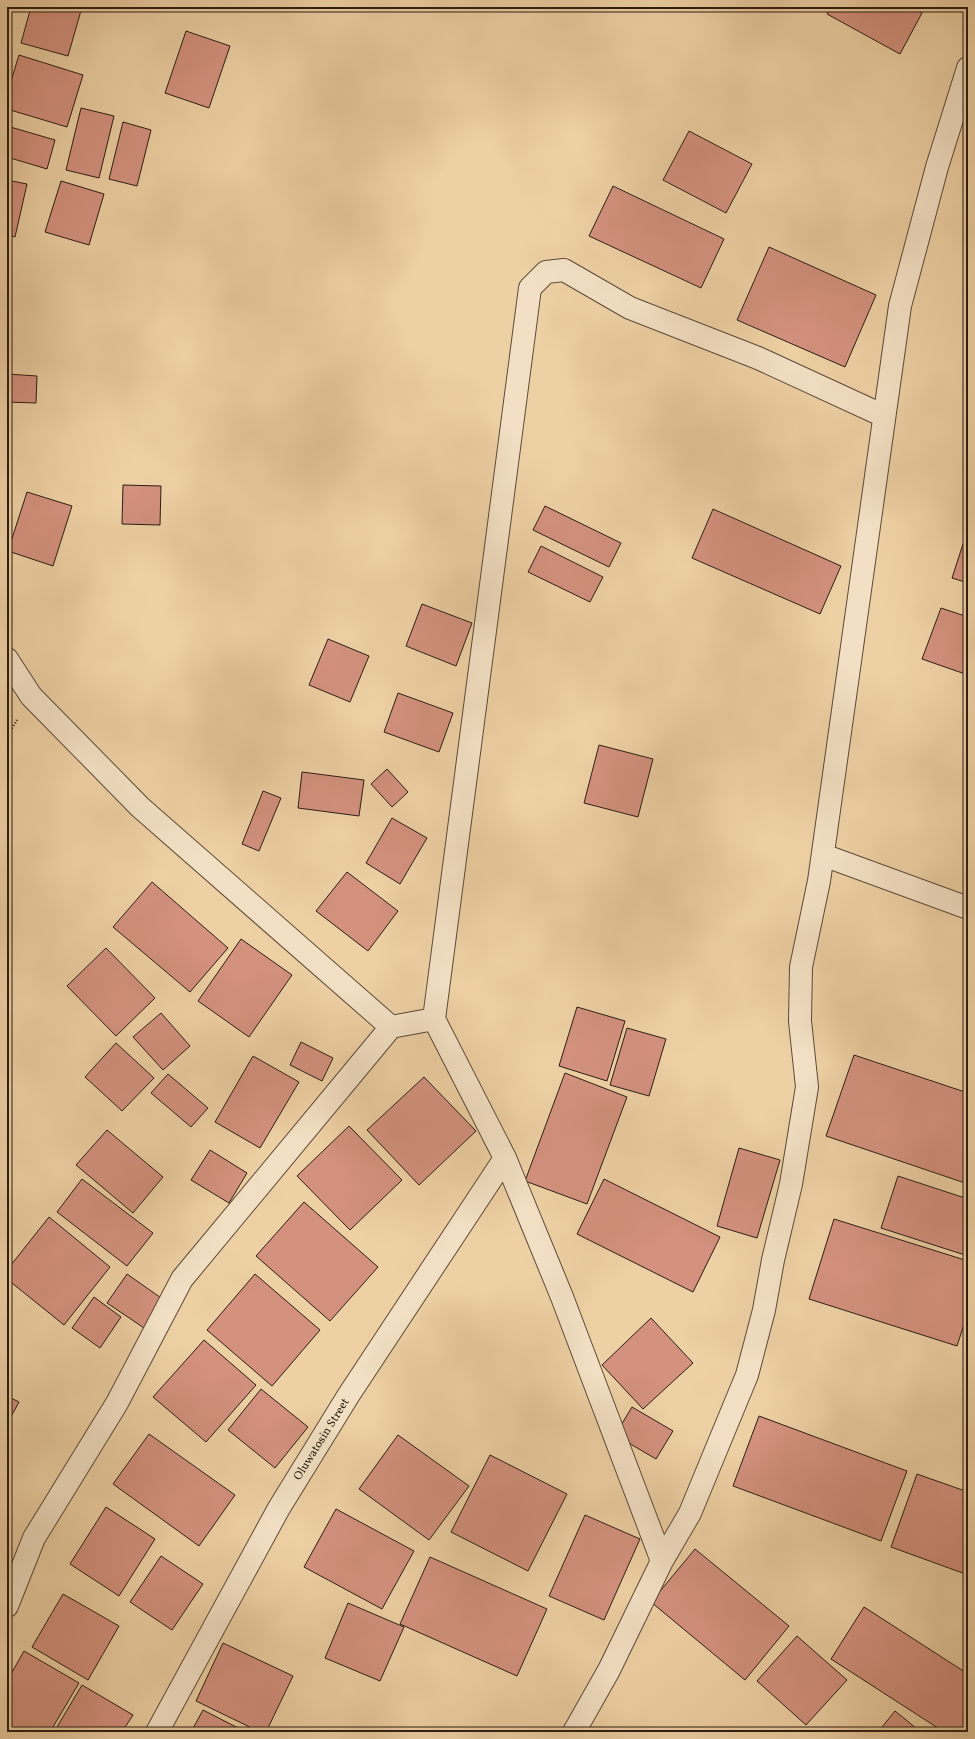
<svg xmlns="http://www.w3.org/2000/svg" width="975" height="1739" viewBox="0 0 975 1739" font-family="Vollkorn,serif">
  <style>
    .building { fill: #d3917e; stroke: #2c1d13 }
    .lines { fill: none; stroke-linecap: round; stroke-linejoin: round }
    .minor-casing { stroke: #5c4a37; stroke-width: 24 }
    .path { stroke: #2c1d13; stroke-width: 2.5; stroke-dasharray: 1 2; stroke-linecap: butt }
    .minor { stroke: #f3e0c4; stroke-width: 22 }
    .labels { text-anchor: middle; stroke-width: 3; stroke-linejoin: round; paint-order: stroke }
    .street-label { font-size: 12px; fill: #2c1d13; stroke: #f3e0c4 }
  </style>
  <rect width="100%" height="100%" fill="#edd0a4"/>
  <filter id="stains"><feTurbulence type="fractalNoise" baseFrequency=".005" numOctaves="4"/><feColorMatrix values="0 0 0 0 .2 0 0 0 0 .09 0 0 0 0 .02 0 0 0 .5 -.17"/></filter>
  <radialGradient id="worn" r=".72"><stop offset=".6" stop-color="#630" stop-opacity="0"/><stop offset="1" stop-color="#630" stop-opacity=".3"/></radialGradient>
  <path class="building" d="M31,7H82L68,56L21,43Z
    M831,7H911L922,13L900,54L827,14Z
    M186,31L230,46L209,108L165,93Z
    M19,55L83,75L67,127L7,109V94Z
    M81,108L114,116L99,178L66,170Z
    M123,122L151,130L137,186L109,179Z
    M7,126L55,140L47,169L7,157Z
    M689,131L752,164L726,213L663,180Z
    M7,180L27,184L15,237L7,235Z
    M61,181L104,194L89,245L45,232Z
    M613,186L724,239L701,288L589,236Z
    M769,247L876,295L845,367L737,320Z
    M7,374L37,376L36,403L7,402Z
    M123,485L161,486L160,525L122,524Z
    M27,492L72,506L53,566L8,551Z
    M545,506L621,543L609,567L533,530Z
    M713,509L841,566L820,614L692,558Z
    M963,544L968,546V583L952,578Z
    M541,546L603,577L590,602L528,572Z
    M422,604L472,623L456,666L406,646Z
    M941,608L968,617V675L922,659Z
    M328,639L369,656L350,702L309,685Z
    M398,693L453,713L439,752L384,732Z
    M599,745L653,759L638,817L584,803Z
    M387,769L408,792L392,807L371,784Z
    M302,772L364,780L359,816L298,808Z
    M263,791L281,798L259,851L242,844Z
    M392,818L427,838L400,884L366,863Z
    M347,872L398,911L368,951L316,911Z
    M152,882L228,948L190,992L113,927Z
    M241,939L292,975L249,1037L198,1001Z
    M106,948L155,998L116,1036L67,986Z
    M577,1007L625,1021L607,1081L559,1066Z
    M161,1013L190,1046L163,1070L133,1037Z
    M627,1028L666,1039L649,1096L610,1085Z
    M301,1042L333,1058L322,1081L290,1065Z
    M116,1043L154,1078L122,1111L85,1077Z
    M854,1055L968,1093V1184L826,1136Z
    M253,1056L299,1082L260,1148L215,1122Z
    M565,1073L627,1097L587,1204L525,1181Z
    M168,1074L208,1108L191,1127L151,1093Z
    M424,1077L476,1131L419,1185L367,1130Z
    M349,1126L402,1180L350,1230L297,1176Z
    M107,1130L163,1177L133,1213L76,1165Z
    M739,1148L780,1160L757,1238L717,1226Z
    M210,1150L247,1173L229,1203L191,1180Z
    M898,1176L968,1199V1256L881,1228Z
    M82,1179L153,1233L127,1266L57,1212Z
    M604,1179L720,1237L693,1292L577,1234Z
    M304,1202L378,1267L330,1321L256,1256Z
    M49,1217L110,1267L64,1325L7,1279V1270Z
    M834,1219L968,1261V1312L957,1346L809,1299Z
    M127,1274L164,1300L144,1328L107,1303Z
    M255,1274L320,1330L272,1386L207,1330Z
    M94,1297L121,1317L100,1348L72,1328Z
    M651,1318L693,1363L643,1409L602,1365Z
    M204,1340L256,1385L206,1442L153,1397Z
    M261,1389L308,1427L275,1468L228,1430Z
    M7,1396L19,1402L7,1424Z
    M632,1407L673,1431L656,1459L615,1435Z
    M759,1416L907,1471L881,1541L733,1486Z
    M149,1434L235,1495L199,1546L113,1484Z
    M398,1435L469,1486L429,1540L359,1489Z
    M490,1455L567,1494L528,1571L451,1532Z
    M917,1474L968,1492V1575L891,1547Z
    M106,1507L155,1539L119,1596L70,1564Z
    M336,1509L414,1551L382,1609L304,1567Z
    M585,1515L640,1539L604,1620L549,1596Z
    M695,1549L789,1626L745,1680L651,1602Z
    M161,1556L203,1584L172,1630L130,1602Z
    M430,1557L547,1609L517,1676L400,1624Z
    M63,1594L119,1626L88,1680L32,1647Z
    M348,1603L404,1627L380,1681L325,1658Z
    M864,1607L968,1674V1724L963,1732H944L831,1659Z
    M797,1636L847,1680L806,1725L757,1681Z
    M223,1643L293,1676L266,1732H260L196,1701Z
    M24,1651L79,1683L50,1732H7V1681Z
    M82,1685L133,1715L122,1732H54Z
    M203,1710L246,1732H191Z
    M895,1711L921,1732H878Z"/>
  <g class="lines">
    <g class="minor-casing">
      <path id="minor" d="M7,659L31,696L140,807L391,1027
        M823,855L968,908
        M662,1561L562,1297L505,1158L434,1019L530,288L546,272L564,270L630,308L758,358L884,416
        M7,1606L34,1538L117,1403L182,1279L391,1027L434,1019
        M157,1732L279,1508L348,1396L505,1158
        M574,1732L609,1670L662,1561L690,1513L747,1375L764,1310L773,1260L791,1184L807,1087L800,1021L801,967L819,881L900,306L937,167L968,68"/>
    </g>
    <path class="path" d="M7,736L17,720"/>
    <use href="#minor" class="minor"/>
  </g>
  <g class="labels">
    <g class="street-label">
      <text transform="translate(321 1439) rotate(-58)" y="4">Oluwatosin Street</text>
    </g>
  </g>
  <rect width="975" height="1739" fill="none" stroke="#edd0a4" stroke-width="24"/>
  <rect x="8" y="8" width="959" height="1723" fill="none" stroke="#2c1d13" stroke-width="2"/>
  <rect x="12" y="12" width="951" height="1715" fill="none" stroke="#2c1d13"/>
  <rect width="100%" height="100%" filter="url(#stains)"/>
  <rect width="100%" height="100%" fill="url(#worn)"/>
</svg>
